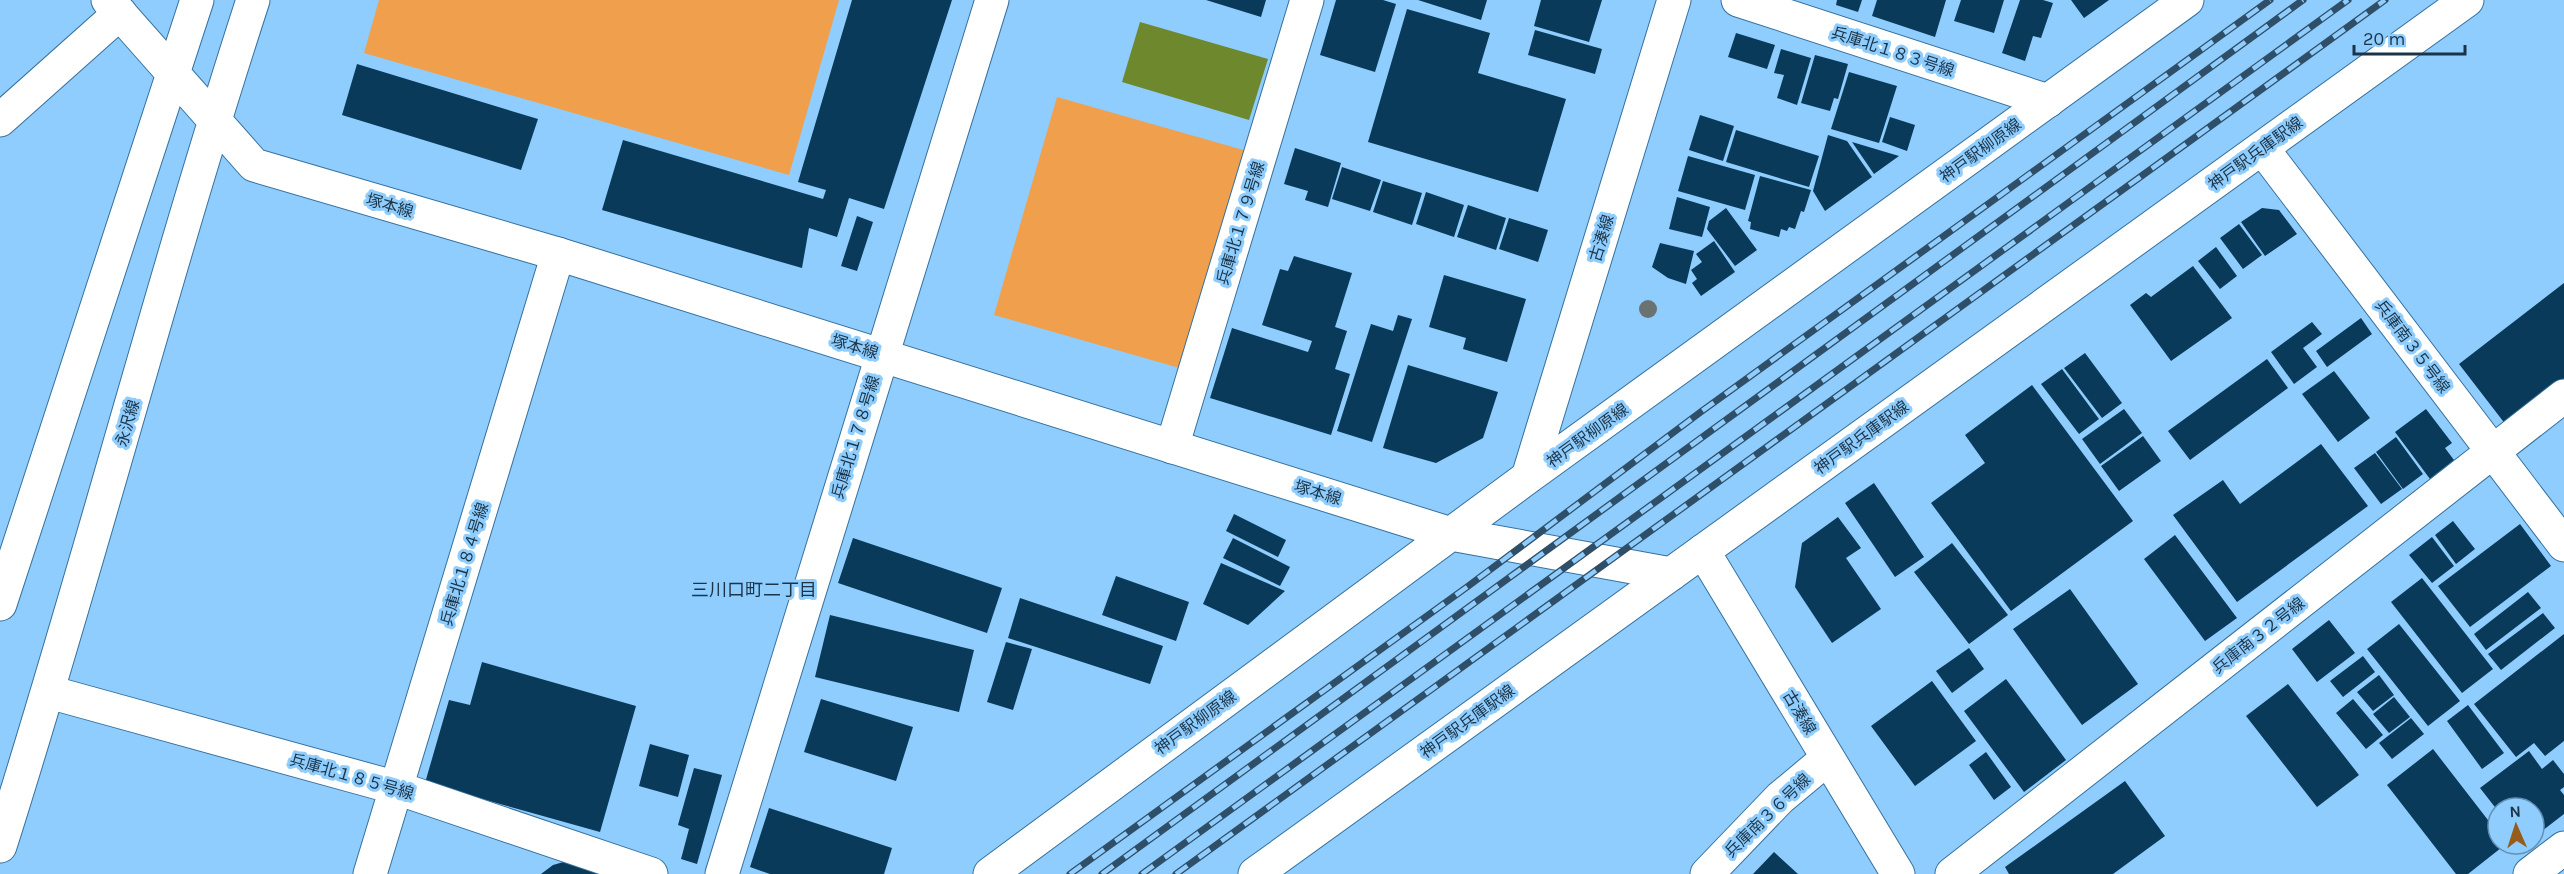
<svg xmlns="http://www.w3.org/2000/svg" width="2564" height="874" viewBox="0 0 2564 874" font-family="Karla,'Noto Sans JP',sans-serif">
  <style>
    .green { fill: #f09f4c }
    .water { fill: #6e882e }
    .building { fill: #093a5a }
    .lines { fill: none; stroke-linecap: round; stroke-linejoin: round }
    .minor-casing { stroke: #36719e; stroke-width: 35 }
    .tertiary-casing { stroke: #36719e; stroke-width: 35 }
    .minor { stroke: #fff; stroke-width: 33 }
    .tertiary { stroke: #fff; stroke-width: 33 }
    .rail-casing { stroke: #2f4e67; stroke-width: 7 }
    .rail { stroke: #8fcdfe; stroke-width: 4.5; stroke-dasharray: 14; stroke-linecap: butt }
    .tree { fill: #6a7272 }
    .labels { text-anchor: middle; stroke-width: 6; stroke-linejoin: round; paint-order: stroke }
    .street-label { font-size: 16px; fill: #1b3448; stroke: #8fcdfe }
    .neighbourhood-label { font-size: 18px; fill: #1b3448; stroke: #8fcdfe }
  </style>
  <rect width="100%" height="100%" fill="#8fcdfe"/>
  <path class="green" d="M379,0H839L789,175L364,53Z
    M1057,97L1247,151L1183,369L994,315Z"/>
  <path class="water" d="M1140,22L1268,59L1249,120L1122,82Z"/>
  <path class="building" d="M852,0H952L884,209L849,198L837,237L809,228L802,268L602,210L623,140L823,199L826,190L798,182Z
    M1206,0H1266L1261,17Z
    M1336,0H1383L1396,4L1375,72L1320,55Z
    M1418,0H1487L1481,20Z
    M1541,0H1602L1589,42L1534,26Z
    M1837,0H1862L1858,12L1836,5Z
    M1877,0H1946L1935,37L1872,16Z
    M1961,0H2004L1994,33L1954,21Z
    M2020,0H2043L2053,3L2041,38L2033,36L2025,61L2002,53Z
    M2071,0H2109L2084,18Z
    M1407,9L1490,33L1478,73L1566,99L1538,192L1368,142Z
    M1535,30L1602,49L1595,74L1528,55Z
    M1736,33L1775,45L1767,69L1728,57Z
    M1781,49L1811,58L1797,105L1777,98L1784,75L1774,73Z
    M1815,55L1848,64L1838,99L1834,98L1830,111L1801,103Z
    M357,64L538,119L521,170L342,115Z
    M1849,72L1897,86L1879,143L1831,129Z
    M1700,115L1734,126L1723,161L1689,150Z
    M1890,117L1915,125L1907,151L1882,142Z
    M1736,130L1819,156L1809,187L1726,162Z
    M1828,135L1847,141L1872,177L1825,211L1813,191Z
    M1852,142L1899,156L1874,174Z
    M1295,148L1341,163L1328,207L1305,200L1308,191L1284,184Z
    M1688,156L1755,175L1745,210L1678,191Z
    M1342,167L1381,180L1370,211L1332,199Z
    M1760,176L1811,190L1804,212L1801,211L1795,229L1789,227L1787,231L1781,229L1779,237L1750,229L1751,222L1748,221Z
    M1383,181L1422,193L1412,225L1373,212Z
    M1426,192L1464,205L1454,237L1416,224Z
    M1677,197L1710,207L1702,237L1669,229Z
    M1468,205L1506,218L1496,250L1457,237Z
    M1726,208L1757,250L1735,266L1707,229L1709,221Z
    M2262,208L2279,210L2297,234L2265,256L2241,222Z
    M857,216L873,222L857,271L841,266Z
    M1509,218L1548,230L1538,262L1499,249Z
    M2239,224L2262,255L2243,269L2220,238Z
    M1714,241L1735,272L1701,296L1692,283L1697,279L1691,270L1702,262L1696,254Z
    M1660,243L1694,251L1686,284L1668,278L1652,267Z
    M2216,247L2237,276L2220,289L2198,261Z
    M1294,256L1352,273L1335,327L1347,331L1335,369L1350,374L1331,435L1210,398L1232,328L1308,352L1312,341L1262,325L1280,269L1288,271Z
    M2193,266L2232,318L2171,361L2130,305L2146,293L2151,297Z
    M1444,275L1526,299L1507,362L1463,349L1466,338L1429,327Z
    M2564,283V381L2506,425L2459,364Z
    M1398,315L1412,319L1372,442L1337,431L1371,324L1393,331Z
    M2361,318L2372,334L2327,367L2316,351Z
    M2312,322L2322,334L2303,348L2317,367L2294,384L2271,352Z
    M2085,353L2122,403L2102,418L2064,368Z
    M2267,359L2288,388L2190,460L2168,431Z
    M1408,365L1498,392L1483,438L1436,463L1383,448Z
    M2062,369L2099,419L2079,434L2041,384Z
    M2334,371L2370,418L2338,442L2302,394Z
    M2032,385L2133,521L2011,611L1931,503L1985,463L1965,435Z
    M2124,409L2142,433L2100,464L2082,439Z
    M2426,409L2452,443L2445,448L2454,460L2430,479L2395,432Z
    M2143,436L2161,461L2119,491L2101,466Z
    M2396,437L2423,474L2403,489L2376,452Z
    M2321,444L2368,506L2237,602L2173,515L2223,480L2240,504Z
    M2375,453L2402,489L2381,504L2354,468Z
    M1874,483L1924,557L1895,577L1845,503Z
    M1234,514L1286,540L1278,557L1226,531Z
    M1838,517L1861,548L1846,558L1881,609L1832,643L1795,587L1802,543Z
    M2453,521L2475,549L2456,564L2435,535Z
    M2520,524L2551,566L2470,627L2438,586Z
    M2175,535L2237,618L2205,641L2144,559Z
    M2432,537L2454,566L2432,583L2409,555Z
    M853,538L1002,588L987,633L838,583Z
    M1233,538L1290,567L1280,586L1223,558Z
    M1952,543L2008,615L1969,644L1914,572Z
    M1221,563L1285,591L1248,625L1203,604Z
    M1116,576L1189,602L1176,641L1102,615Z
    M2422,578L2493,669L2462,693L2391,602Z
    M2070,589L2138,684L2082,725L2013,629Z
    M2528,592L2541,608L2486,650L2474,634Z
    M1020,598L1163,646L1150,684L1008,638Z
    M2543,613L2555,628L2501,670L2488,654Z
    M830,615L974,650L959,712L815,677Z
    M2329,620L2355,653L2317,682L2292,649Z
    M2399,624L2460,701L2428,726L2367,649Z
    M2564,634V741L2545,756L2534,743L2516,757L2474,704Z
    M1006,642L1032,649L1013,710L987,702Z
    M1969,648L1984,669L1952,693L1936,671Z
    M2363,656L2375,672L2343,697L2330,681Z
    M482,662L636,706L600,832L425,783L449,700L470,705Z
    M2379,675L2394,695L2373,711L2357,692Z
    M2006,679L2066,760L2024,792L1964,711Z
    M1932,681L1976,741L1915,786L1871,726Z
    M2288,684L2359,775L2317,807L2246,716Z
    M2394,697L2410,717L2389,733L2373,714Z
    M821,699L913,727L896,781L804,752Z
    M2353,699L2383,735L2366,749L2336,713Z
    M2468,705L2504,753L2482,769L2447,721Z
    M2411,718L2424,734L2392,759L2379,743Z
    M650,744L689,755L678,797L639,786Z
    M2433,749L2498,833V844H2506L2468,874H2456L2387,785Z
    M2529,751L2542,769L2553,760L2564,774V787L2560,790L2564,795V814L2534,837V808H2498V811L2480,788Z
    M1986,752L2011,787L1994,800L1969,765Z
    M694,768L722,775L697,864L681,859L689,829L678,825Z
    M2125,781L2165,836L2113,874H2009L2005,867Z
    M769,808L892,848L884,874H770L750,867Z
    M1774,852L1798,874H1753Z
    M567,861L600,874H541L553,865Z"/>
  <g class="lines">
    <g class="minor-casing">
      <path id="minor" d="M1738,0L2048,101
        M0,120L120,13
        M2262,148L2564,545
        M1172,447L1307,0
        M49,692L397,788L651,874
        M370,874L558,254
        M722,874L992,0
        M1255,874L2467,0
        M1952,874L2564,396
        M2530,874L2564,848"/>
    </g>
    <g class="tertiary-casing">
      <path id="tertiary" d="M108,0L254,165L558,254L1451,534L1671,574
        M1528,477L1674,0
        M1703,551L1898,874
        M0,604L197,0
        M0,846C89,566 162,280 253,0
        M990,874L1528,477L2187,0
        M1707,874L1780,798L1828,758"/>
    </g>
    <use href="#minor" class="minor"/>
    <use href="#tertiary" class="tertiary"/>
    <g class="rail-casing">
      <path id="rail" d="M1070,874L1467,587L1702,411L2270,0
        M1102,874L2303,0
        M1142,874L2348,0
        M1176,874L2385,0"/>
    </g>
    <use href="#rail" class="rail"/>
  </g>
  <circle class="tree" cx="1648" cy="309" r="9"/>
  <g class="labels">
    <g class="street-label">
      <text transform="translate(1893 51) rotate(18)" y="6">兵庫北１８３号線</text>
      <text transform="translate(1980 150) rotate(-36)" y="6">神戸駅柳原線</text>
      <text transform="translate(2255 153) rotate(-36)" y="6">神戸駅兵庫駅線</text>
      <text transform="translate(390 205) rotate(16)" y="6">塚本線</text>
      <text transform="translate(1240 223) rotate(-73)" y="6">兵庫北１７９号線</text>
      <text transform="translate(1601 238) rotate(-73)" y="6">古湊線</text>
      <text transform="translate(855 346) rotate(17)" y="6">塚本線</text>
      <text transform="translate(2413 346) rotate(53)" y="6">兵庫南３５号線</text>
      <text transform="translate(127 423) rotate(-74)" y="6">永沢線</text>
      <text transform="translate(1587 435) rotate(-36)" y="6">神戸駅柳原線</text>
      <text transform="translate(855 437) rotate(-73)" y="6">兵庫北１７８号線</text>
      <text transform="translate(1861 437) rotate(-36)" y="6">神戸駅兵庫駅線</text>
      <text transform="translate(1318 492) rotate(17)" y="6">塚本線</text>
      <text transform="translate(464 564) rotate(-73)" y="6">兵庫北１８４号線</text>
      <text transform="translate(2258 635) rotate(-38)" y="6">兵庫南３２号線</text>
      <text transform="translate(1800 712) rotate(59)" y="6">古湊線</text>
      <text transform="translate(1467 721) rotate(-36)" y="6">神戸駅兵庫駅線</text>
      <text transform="translate(1195 722) rotate(-36)" y="6">神戸駅柳原線</text>
      <text transform="translate(352 776) rotate(16)" y="6">兵庫北１８５号線</text>
      <text transform="translate(1767 815) rotate(-44)" y="6">兵庫南３６号線</text>
    </g>
    <g class="neighbourhood-label">
      <text x="754" y="596">三川口町二丁目</text>
    </g>
  </g>
  <g transform="translate(2516 826) rotate(357)"><circle r="28" fill="#8fcdfe" stroke="#6190b5" stroke-width="1.5"/>
  <path d="M0-4.5L10 22L0 15L-10 22Z" fill="#965c1b"/>
  <text y="-9" font-size="16" font-weight="bold" text-anchor="middle" fill="#1b3448">N</text>
  </g>
  <path d="M2354 45v9h111v-9" fill="none" stroke="#1b3448" stroke-width="3"/>
  <text x="2363" y="45" font-size="18" fill="#1b3448" stroke="#8fcdfe" stroke-width="4.5" paint-order="stroke">20 m</text>
</svg>
